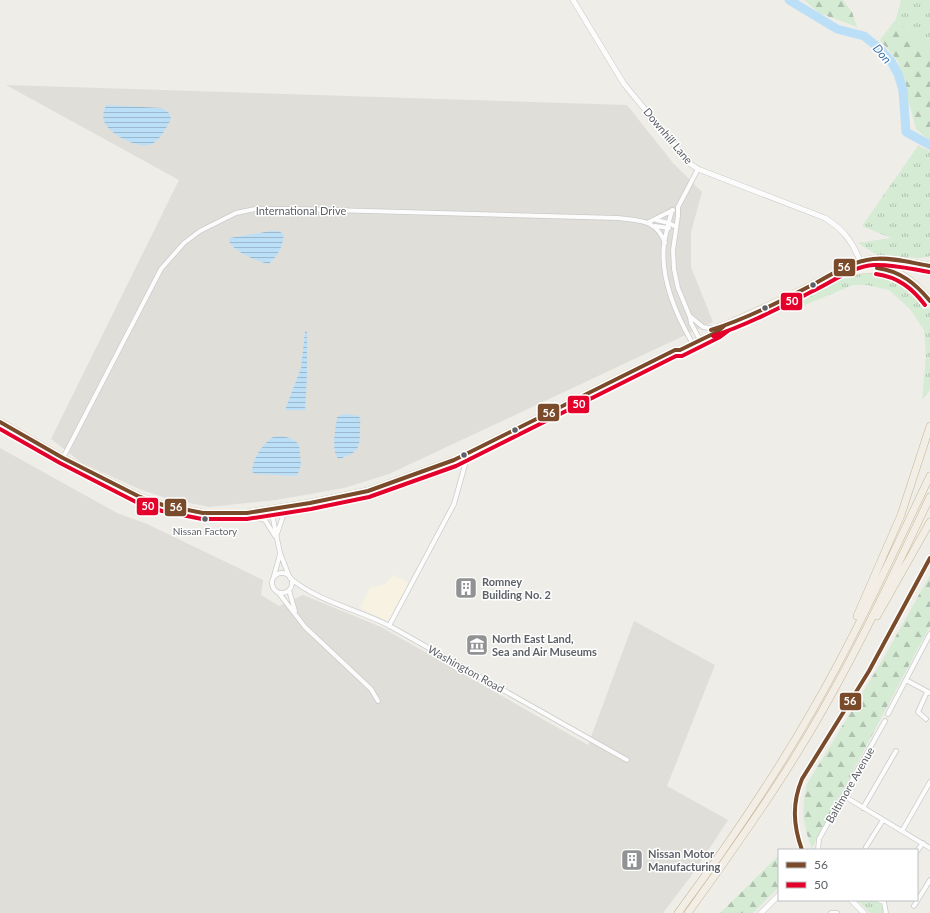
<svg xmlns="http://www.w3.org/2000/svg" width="930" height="913" viewBox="0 0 930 913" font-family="Lato,sans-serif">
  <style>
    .commercial { fill: #f7f2e1 }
    .industrial { fill: #dfded9 }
    .grass { fill: url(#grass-tufts) }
    .forest { fill: url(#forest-firs) }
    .water { fill: url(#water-rules) }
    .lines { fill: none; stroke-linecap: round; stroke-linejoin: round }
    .river { stroke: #bcdff8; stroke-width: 9 }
    .minor-casing { stroke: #cbcbca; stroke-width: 5.5 }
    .tertiary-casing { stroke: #cbcbca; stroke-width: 6 }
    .primary-casing { stroke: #d7ceb5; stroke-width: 8 }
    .trunk-casing { stroke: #c6b794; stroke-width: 8 }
    .minor { stroke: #fcfcfc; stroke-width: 4 }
    .tertiary { stroke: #fcfcfc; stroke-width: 5 }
    .primary { stroke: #f3f1e9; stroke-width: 7 }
    .trunk { stroke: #f2eee6; stroke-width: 7 }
    .bus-1-casing { stroke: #fff; stroke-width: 7 }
    .bus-2-casing { stroke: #fff; stroke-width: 7 }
    .bus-1 { stroke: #7a4b2a; stroke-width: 4 }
    .bus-2 { stroke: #e4002b; stroke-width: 4 }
    .bus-dot { fill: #5d6167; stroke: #fff; stroke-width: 1.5 }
    .labels { text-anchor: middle; stroke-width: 3; stroke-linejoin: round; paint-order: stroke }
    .bus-label { font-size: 10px; fill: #5d6167; stroke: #fff }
    .street-label { font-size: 11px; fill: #5d6167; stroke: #fff }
    .poi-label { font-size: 11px; font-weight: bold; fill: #5d6167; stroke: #fff; text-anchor: start }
    .water-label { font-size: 12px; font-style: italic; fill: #3a74af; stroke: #fff }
    .line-badge { stroke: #fff; stroke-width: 1.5 }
    .badge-label { font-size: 11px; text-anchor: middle; font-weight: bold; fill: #fff }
  </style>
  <defs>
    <pattern id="grass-tufts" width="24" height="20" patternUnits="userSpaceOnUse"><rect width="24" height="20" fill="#d5ebd3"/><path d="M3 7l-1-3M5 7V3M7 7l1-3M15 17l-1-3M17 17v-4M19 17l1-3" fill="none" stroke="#b0c2af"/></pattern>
    <pattern id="forest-firs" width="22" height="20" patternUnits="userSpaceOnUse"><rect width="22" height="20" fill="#d5ebd3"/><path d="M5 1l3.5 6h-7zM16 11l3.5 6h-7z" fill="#b0c2af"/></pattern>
    <pattern id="water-rules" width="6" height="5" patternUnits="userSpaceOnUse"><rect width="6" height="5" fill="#bcdff8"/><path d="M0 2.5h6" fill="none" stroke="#9cb8cd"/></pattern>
  </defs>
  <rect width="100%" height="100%" fill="#eeede8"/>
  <path class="commercial" d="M394,575L409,583L388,622L360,608L370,588L383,585Z"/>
  <path class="industrial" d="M6,85L627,105L673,163L702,192L691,232V267L713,322L389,474L344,488L276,500L209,507L166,498L139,489L82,463L51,439L179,180Z
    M0,448L117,513L147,524L263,580L261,595L279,606L303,595L381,627L588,745L634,621L715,665L667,786L728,820L694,872L663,913H0Z"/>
  <path class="grass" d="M901,0H930V55L923,44L896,19Z
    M918,146L930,151V256L921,258L879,256L858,243L891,238L862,226Z
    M853,273H886L910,284L930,310V390L922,400L926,356L924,330L910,309L889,290L867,285H853L805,305L798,297L824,284Z
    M857,900H873L881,904L884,913H870Z"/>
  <path class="forest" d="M804,0H843L852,12L857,27L819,13Z
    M896,19L923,44L930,55V141L916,129L898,61L880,40Z
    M930,575V626L812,848C802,823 801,810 807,784L883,659Z
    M779,855V887L753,913H720Z"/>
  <path class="water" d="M106,105L162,108L169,113L171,119C167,127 160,140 152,144C139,150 108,134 104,121C102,115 104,110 106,105Z
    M271,231H279L283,234C285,244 276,259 268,264C257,261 234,252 229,241L230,238Z
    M307,331V375L305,410H285L301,368L305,332Z
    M344,414L359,416C361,420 360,424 360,428C360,449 359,452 339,459C330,451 336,428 337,417Z
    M273,437C282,435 293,437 299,445L301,465L297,476L256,474L252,472C252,460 263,443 273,437Z"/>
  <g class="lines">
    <path class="river" d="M789,0L837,29L864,36L879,48L891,61L898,74L903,90L906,132L930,145"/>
    <g class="minor-casing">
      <path id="minor" d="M698,169L678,207V216L673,250L674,269L678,288L690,317L691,323L700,340
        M672,210C669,221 666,232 664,244C660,279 676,315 693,344
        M656,220L669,223L676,227
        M649,222L673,210
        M655,226L669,228
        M691,317L703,327L714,329
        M63,458L161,269L184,243L200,231L236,213L255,209H296L618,218C640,221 656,219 665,243
        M271,509L280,553L289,576
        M248,515L265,520L275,536
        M277,534L283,516L298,507
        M272 583a10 10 0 1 1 20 0a10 10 0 1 1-20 0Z
        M274,576L280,554
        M290,578C317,601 356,609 388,625L627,760
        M289,590L295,611
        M278,592L305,627L371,689L378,701
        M389,626L454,504L465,465
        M906,680L930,693
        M888,714L930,634
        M926,719L918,712L927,692
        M844,796L930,848
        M863,808L896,751
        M902,831L930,782
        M866,847L883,820
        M818,850L819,839L885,721
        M917,851L923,843
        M878,900L884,902
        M884,902L886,913
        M914,906L930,880
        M831,913H837"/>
    </g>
    <g class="tertiary-casing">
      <path id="tertiary" d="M573,0L624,84L689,163L698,169L825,218C843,229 853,242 860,261
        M802,850C792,826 791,803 802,779L869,671L930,558
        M851,900L864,913
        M761,913L779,895"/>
    </g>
    <g class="primary-casing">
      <path id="primary" d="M836,273C883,269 896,259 930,301
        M719,327L724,326L792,295L855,263L873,259L898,260L930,266
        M0,422L63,458L140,497L163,505L203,513H247L310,503L368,491L454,460L675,350H680L717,332L724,326"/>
    </g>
    <g class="trunk-casing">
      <path id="trunk" d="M857,616L901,515L930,426
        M877,616L930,522
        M678,913C726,848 772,781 812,711C856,635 892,555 930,476
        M688,913C725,861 763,809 796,755C847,673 889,584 930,497"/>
    </g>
    <use href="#minor" class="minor"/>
    <use href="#tertiary" class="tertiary"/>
    <use href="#primary" class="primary"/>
    <use href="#trunk" class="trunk"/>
    <g class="bus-1-casing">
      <path id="bus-1" d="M877,268C900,271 915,283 930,301
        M711,330C746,319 781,301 814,284C832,274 852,261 873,259C892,257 912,263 930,266
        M0,422L63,458L140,497L163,505L203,513H247L310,503L368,491L454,460L675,350H680L717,332L724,326
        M802,850C793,825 792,803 802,779L869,671L930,558"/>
    </g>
    <g class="bus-2-casing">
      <path id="bus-2" d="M876,274C898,277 912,288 925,305
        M713,336C747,325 781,307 813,291C832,282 853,266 874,265C893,264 911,269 929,272
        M0,429L60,463L138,503L162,511L202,519H247L311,509L369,497L456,466L676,356H682L720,337L728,331"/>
    </g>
    <use href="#bus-1" class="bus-1"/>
    <use href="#bus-2" class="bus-2"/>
  </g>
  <defs>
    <g id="building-square" transform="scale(1.15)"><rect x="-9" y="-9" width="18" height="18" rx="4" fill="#909294" stroke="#fff"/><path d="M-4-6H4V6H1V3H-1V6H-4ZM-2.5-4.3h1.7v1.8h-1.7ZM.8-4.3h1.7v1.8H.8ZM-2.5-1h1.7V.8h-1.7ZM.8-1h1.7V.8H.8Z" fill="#fff"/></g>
    <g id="museum-square" transform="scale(1.15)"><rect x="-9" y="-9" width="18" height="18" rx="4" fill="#909294" stroke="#fff"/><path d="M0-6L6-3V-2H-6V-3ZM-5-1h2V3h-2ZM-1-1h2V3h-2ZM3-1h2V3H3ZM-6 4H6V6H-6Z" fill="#fff"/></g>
  </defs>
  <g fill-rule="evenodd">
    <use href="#building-square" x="466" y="588"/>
    <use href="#museum-square" x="477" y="645"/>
    <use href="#building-square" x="632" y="860"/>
  </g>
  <g class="bus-dot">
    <circle cx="813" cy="285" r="3.5"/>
    <circle cx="765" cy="308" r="3.5"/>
    <circle cx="515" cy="430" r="3.5"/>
    <circle cx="464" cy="455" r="3.5"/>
    <circle cx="205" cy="519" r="3.5"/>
  </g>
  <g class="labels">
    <g class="bus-label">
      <text x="205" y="535">Nissan Factory</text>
    </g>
    <g class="street-label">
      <text transform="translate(668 136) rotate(50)" y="4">Downhill Lane</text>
      <text x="301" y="215">International Drive</text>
      <text transform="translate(466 669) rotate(29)" y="4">Washington Road</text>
      <text transform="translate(850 785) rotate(-60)" y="4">Baltimore Avenue</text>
    </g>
    <g class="poi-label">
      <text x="482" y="586">Romney<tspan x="482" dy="13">Building No. 2</tspan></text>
      <text x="492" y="643">North East Land,<tspan x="492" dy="13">Sea and Air Museums</tspan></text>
      <text x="648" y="858">Nissan Motor<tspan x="648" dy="13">Manufacturing</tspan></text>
    </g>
    <g class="water-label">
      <text transform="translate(882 54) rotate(50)" y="4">Don</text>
    </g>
  </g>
  <g class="line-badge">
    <rect x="833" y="258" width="23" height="19" rx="4" fill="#7a4b2a"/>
    <rect x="780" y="292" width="23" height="19" rx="4" fill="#e4002b"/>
    <rect x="567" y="395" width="23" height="19" rx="4" fill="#e4002b"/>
    <rect x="537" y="403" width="23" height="19" rx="4" fill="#7a4b2a"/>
    <rect x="136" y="497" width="23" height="19" rx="4" fill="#e4002b"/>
    <rect x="164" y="498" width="23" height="19" rx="4" fill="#7a4b2a"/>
    <rect x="839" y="692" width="23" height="19" rx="4" fill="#7a4b2a"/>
  </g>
  <g class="badge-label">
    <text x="844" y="271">56</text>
    <text x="792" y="305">50</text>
    <text x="579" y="408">50</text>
    <text x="549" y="417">56</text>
    <text x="148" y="510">50</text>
    <text x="176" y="511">56</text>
    <text x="850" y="705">56</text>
  </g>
  <rect x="778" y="849" width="140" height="52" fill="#ffffff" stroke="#bec0c2"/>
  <rect x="786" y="862" width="20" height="6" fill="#7a4b2a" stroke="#bec0c2"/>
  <text x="814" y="869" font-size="12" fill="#5d6167">56</text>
  <rect x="786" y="882" width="20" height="6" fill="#e4002b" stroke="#bec0c2"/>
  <text x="814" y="889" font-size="12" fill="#5d6167">50</text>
</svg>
